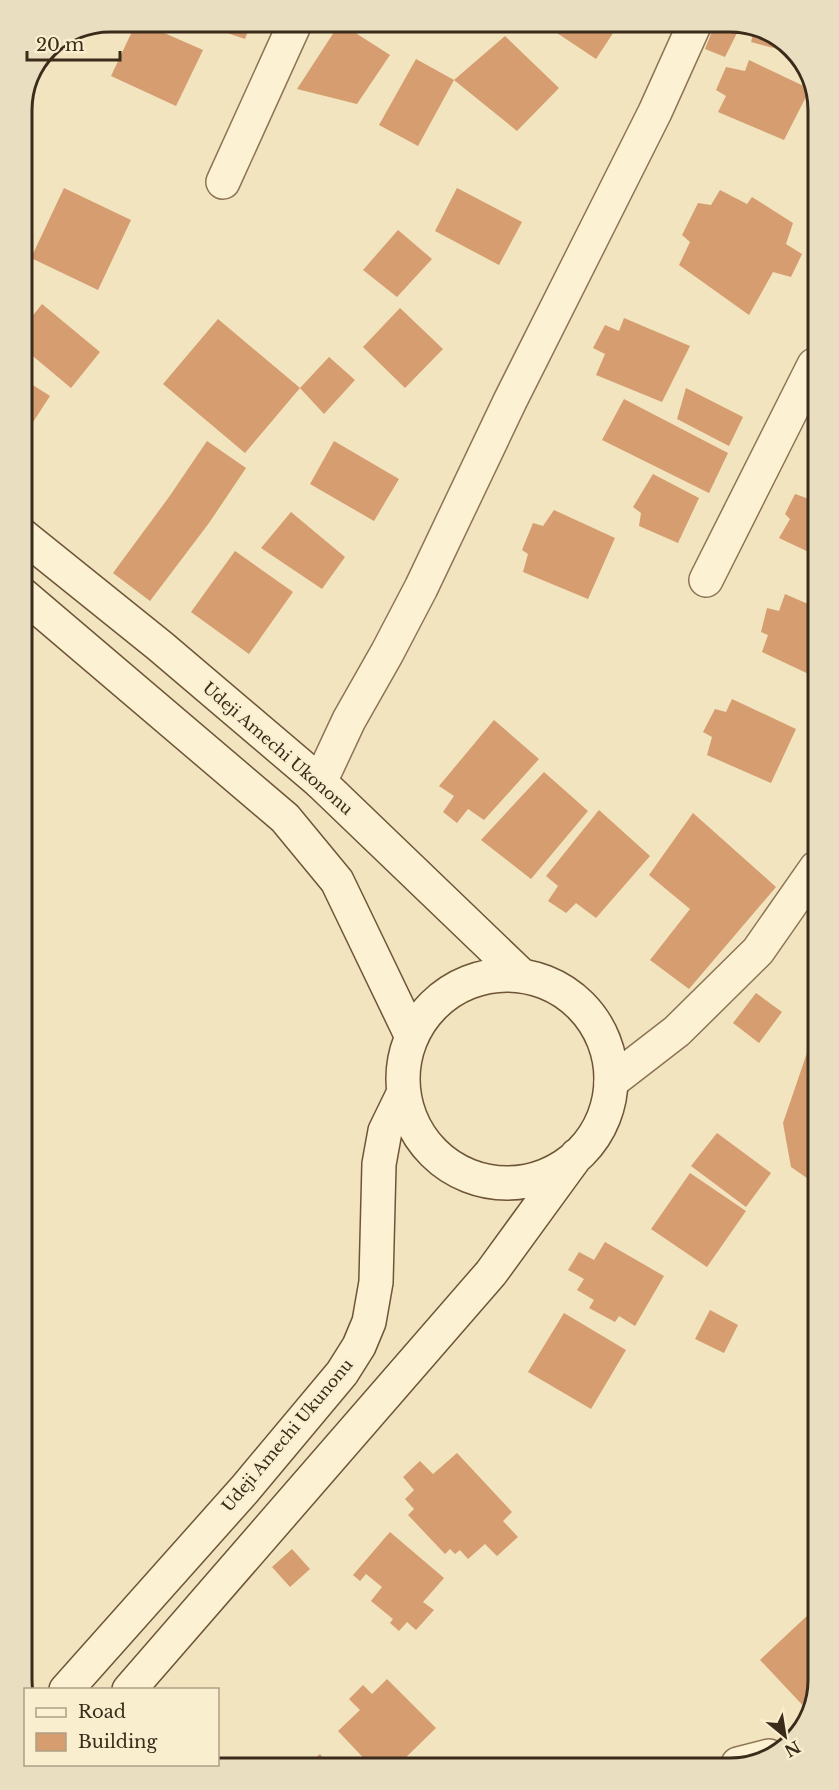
<svg xmlns="http://www.w3.org/2000/svg" width="839" height="1790" viewBox="0 0 839 1790" font-family="'Libre Baskerville',serif">
  <style>
    .building { fill: #d59d70 }
    .lines { fill: none; stroke-linecap: round; stroke-linejoin: round }
    .street-casing { stroke: #8d7455; stroke-width: 36 }
    .secondary-casing { stroke: #6e5538; stroke-width: 36 }
    .street { stroke: #fcf1d2; stroke-width: 33 }
    .secondary { stroke: #fcf1d2; stroke-width: 33 }
    .labels { text-anchor: middle; stroke-width: 4.5; stroke-linejoin: round; paint-order: stroke }
    .street-label { font-size: 16px; fill: #3b2b1b; stroke: #f9eece }
    .rim { fill: none; stroke: #3b2b1b; stroke-width: 3 }
  </style>
  <rect width="100%" height="100%" fill="#f2e4be"/>
  <path class="building" d="M137,21L203,50L176,106L111,76Z
    M192,21H252L245,39Z
    M539,21H621L596,59Z
    M716,21H736L742,23L725,57L705,49Z
    M340,23L390,55L357,104L297,89Z
    M755,28L783,39L793,53L751,42Z
    M505,36L559,88L517,131L454,80Z
    M416,59L454,80L418,146L379,125Z
    M749,60L810,89L784,140L718,112L726,96L716,90L726,67L745,71Z
    M64,188L131,220L98,290L31,258Z
    M457,188L522,222L499,265L435,231Z
    M720,190L747,204L752,197L793,223L786,244L802,254L791,277L773,272L749,315L679,265L690,242L682,235L698,203L711,205Z
    M398,230L432,259L397,297L363,270Z
    M42,304L100,352L71,388L22,347V329Z
    M400,308L443,349L405,388L363,347Z
    M624,318L690,346L662,402L596,375L605,354L593,348L605,325L619,331Z
    M218,319L300,388L245,453L163,384Z
    M329,357L355,380L324,414L300,388Z
    M22,378L50,396L22,439Z
    M686,388L743,417L729,446L677,419Z
    M624,399L728,453L709,493L602,440Z
    M207,441L246,468L209,523L150,601L113,573L169,497Z
    M334,441L399,479L374,521L310,484Z
    M653,474L699,498L678,543L639,526L641,513L633,507Z
    M814,487L815,528V555L779,538L790,519L785,514L795,494L809,499Z
    M554,510L615,538L588,599L523,572L528,554L522,550L533,523L543,526Z
    M291,512L345,557L322,589L261,548Z
    M235,551L293,592L249,654L191,612Z
    M785,594L815,607V677L762,652L768,635L761,632L767,608L779,611Z
    M732,699L796,729L771,783L707,755L712,737L703,732L715,709L726,712Z
    M494,720L539,759L484,820L468,809L457,823L443,812L454,796L439,786Z
    M544,772L588,811L531,879L481,840Z
    M599,810L650,856L596,918L576,903L566,913L548,901L558,886L546,876Z
    M693,813L776,887L689,989L650,960L690,909L649,875Z
    M815,947H816V962L811,960Z
    M756,993L782,1012L759,1043L733,1023Z
    M808,1050L816,1053L817,1185L791,1167L783,1123Z
    M717,1133L771,1173L746,1207L691,1166Z
    M690,1173L746,1211L707,1267L651,1229Z
    M605,1242L664,1276L635,1326L619,1316L615,1322L589,1308L594,1300L577,1290L584,1279L568,1270L579,1252L594,1260Z
    M710,1310L738,1325L724,1353L695,1339Z
    M564,1313L626,1350L591,1409L528,1372Z
    M457,1453L512,1512L503,1521L518,1537L497,1556L485,1544L468,1559L460,1550L455,1554L450,1549L445,1554L408,1515L414,1509L405,1499L414,1490L403,1477L420,1461L433,1474Z
    M390,1532L444,1578L423,1602L434,1610L416,1630L407,1622L399,1631L390,1623L393,1619L371,1601L382,1587L366,1574L360,1581L353,1575Z
    M292,1549L310,1569L290,1587L272,1567Z
    M809,1614L818,1623V1681L809,1712L760,1660Z
    M387,1679L436,1728L396,1767H372L338,1731L360,1710L349,1699L363,1685L372,1694Z
    M320,1754L330,1767H291L301,1760L305,1766Z"/>
  <g class="lines">
    <g class="street-casing">
      <path id="street" d="M223,182L296,21
        M706,580L814,365
        M320,782L349,720L387,653L421,588L510,401L655,112L696,21
        M611,1082L677,1031L758,951L816,868
        M738,1764L769,1756"/>
    </g>
    <g class="secondary-casing">
      <path id="secondary" d="M22,535L160,646L320,782L521,975
        M23,595L285,818L337,881L412,1037
        M403 1079a104 104 0 1 1 208 0a104 104 0 1 1-208 0Z
        M66,1690L245,1489L342,1373L359,1346L369,1322L376,1282L379,1164L385,1131L403,1094
        M129,1690L491,1273L577,1155"/>
    </g>
    <use href="#street" class="street"/>
    <use href="#secondary" class="secondary"/>
  </g>
  <g class="labels">
    <g class="street-label">
      <text transform="translate(278 748) rotate(41)" y="6">Udeji Amechi Ukononu</text>
      <text transform="translate(287 1435) rotate(-50)" y="6">Udeji Amechi Ukunonu</text>
    </g>
  </g>
  <path d="M0 0H839V1790H0ZM110 32H730A78 78 0 0 1 808 110V1680A78 78 0 0 1 730 1758H110A78 78 0 0 1 32 1680V110A78 78 0 0 1 110 32Z" fill="#eadec0" fill-rule="evenodd"/>
  <path class="rim" d="M110 32H730A78 78 0 0 1 808 110V1680A78 78 0 0 1 730 1758H110A78 78 0 0 1 32 1680V110A78 78 0 0 1 110 32Z"/>
  <rect x="24" y="1688" width="195" height="78" fill="#f9eece" stroke="#ada086" stroke-width="1.5"/>
  <rect x="36" y="1708" width="30" height="9" fill="#fcf1d2" stroke="#ada086" stroke-width="1.5"/>
  <text x="78" y="1718" font-size="18" fill="#3b2b1b">Road</text>
  <rect x="36" y="1733" width="30" height="18" fill="#d59d70" stroke="#ada086" stroke-width="1.5"/>
  <text x="78" y="1748" font-size="18" fill="#3b2b1b">Building</text>
  <g transform="translate(785 1736) rotate(150)" stroke="#f9eece" stroke-width="4.5" paint-order="stroke">
  <path d="M0-4.5L10 22L0 15L-10 22Z" fill="#3b2b1b"/>
  <text y="-9" font-size="16" font-weight="bold" text-anchor="middle" fill="#3b2b1b">N</text>
  </g>
  <path d="M27 51v9h93v-9" fill="none" stroke="#3b2b1b" stroke-width="3"/>
  <text x="36" y="51" font-size="18" fill="#3b2b1b" stroke="#f9eece" stroke-width="4.5" paint-order="stroke">20 m</text>
</svg>
